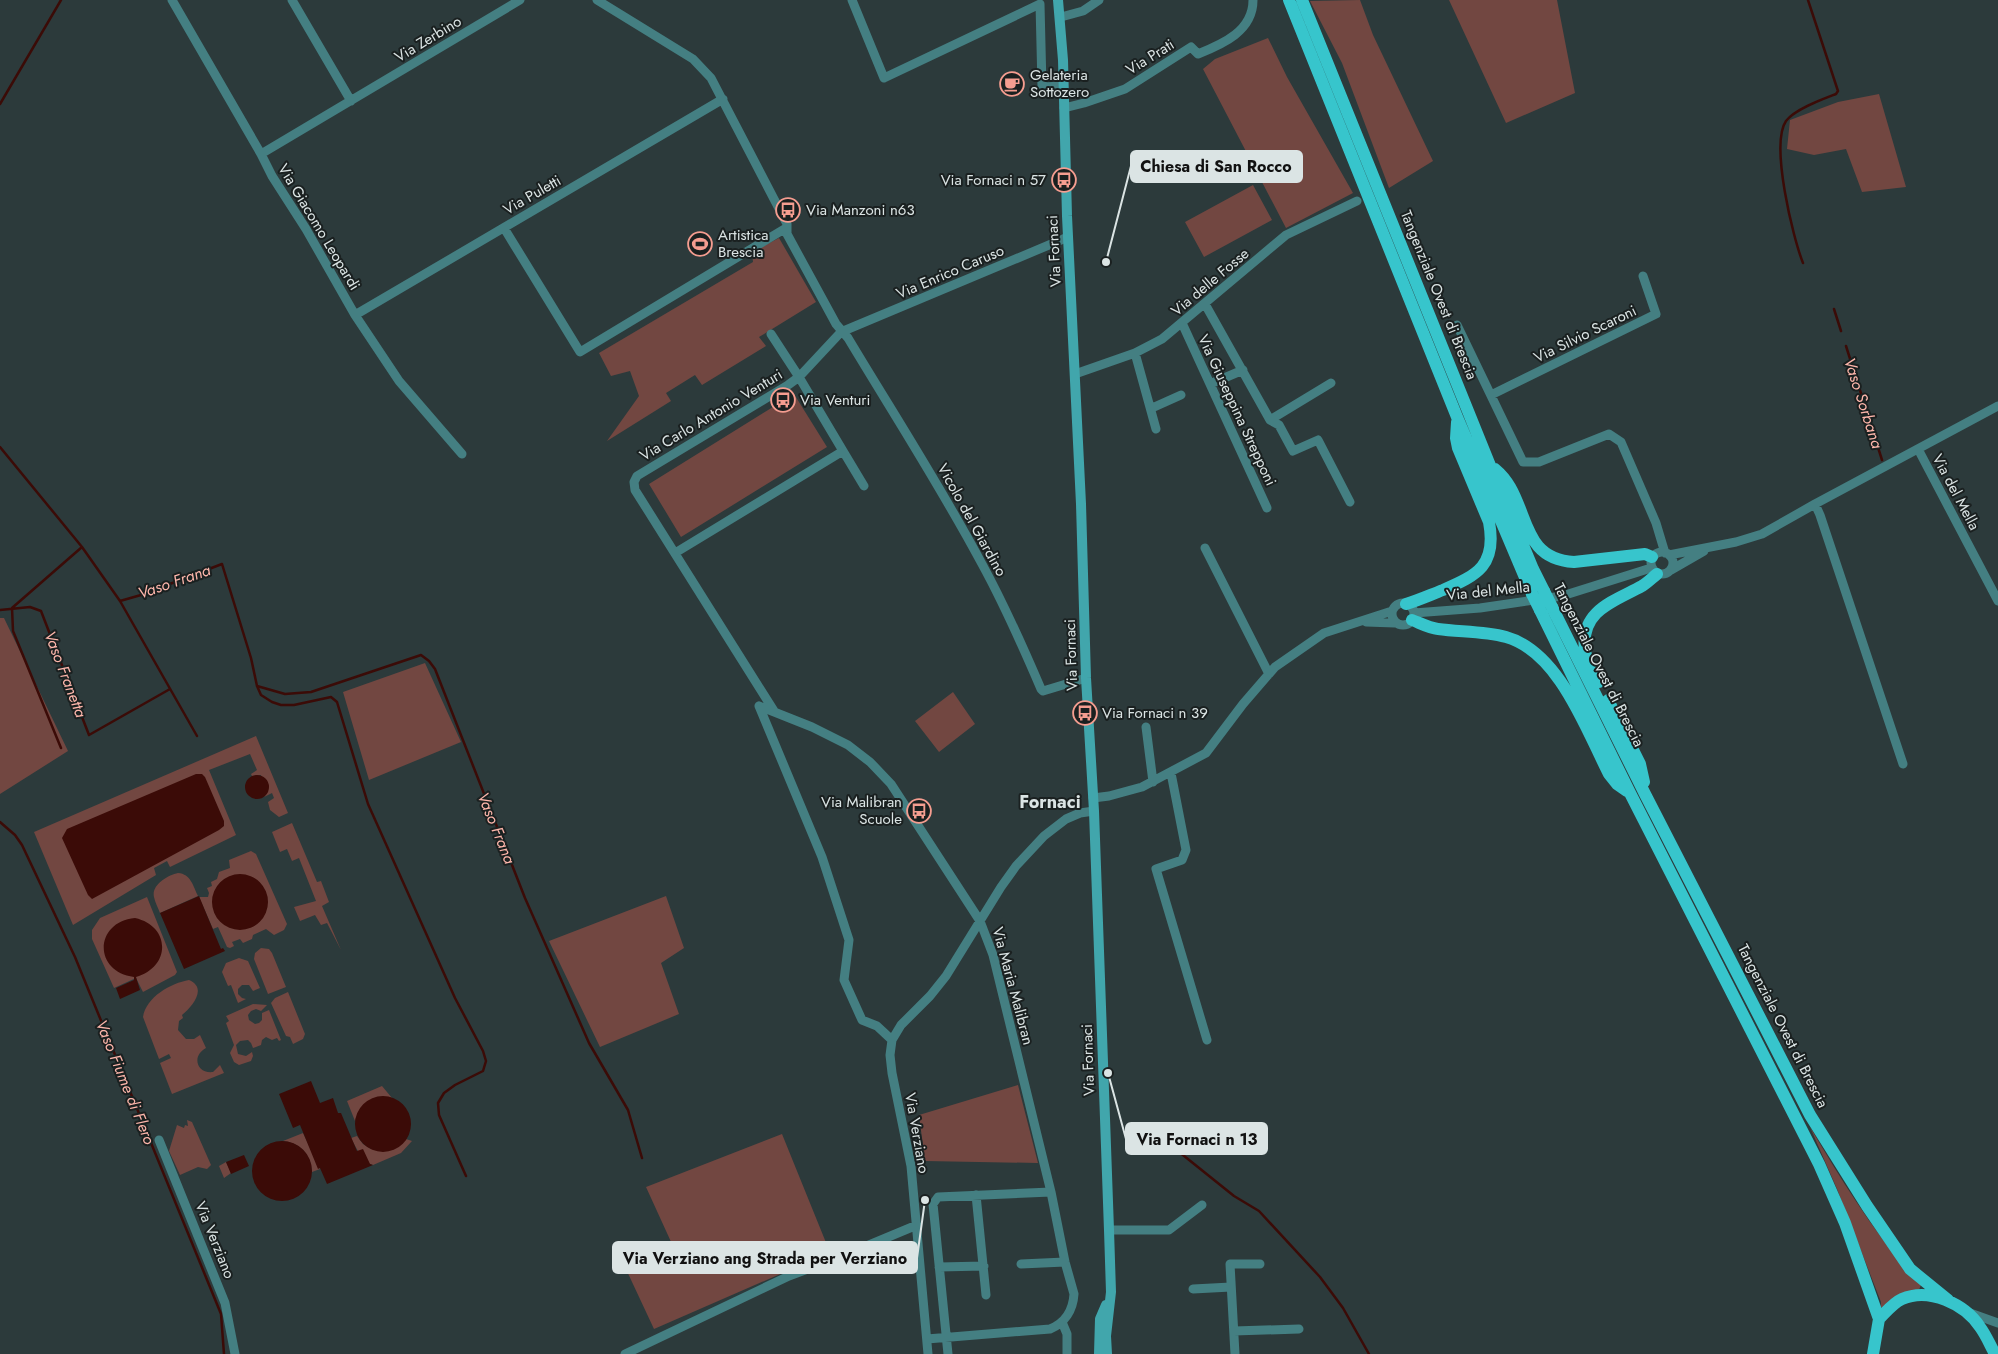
<svg xmlns="http://www.w3.org/2000/svg" width="1998" height="1354" viewBox="0 0 1998 1354" font-family="Jost,sans-serif">
  <style>
    .green { fill: #724741 }
    .water { fill: #3b0b07 }
    .lines { fill: none; stroke-linecap: round; stroke-linejoin: round }
    .stream { stroke: #3b0b07; stroke-width: 2.5 }
    .street { stroke: #447f82; stroke-width: 9 }
    .secondary { stroke: #41a6ac; stroke-width: 10 }
    .primary { stroke: #37c5cc; stroke-width: 12 }
    .primary-bridge { stroke: #37c5cc; stroke-width: 12 }
    .labels { text-anchor: middle; stroke-width: 4; stroke-linejoin: round; paint-order: stroke }
    .street-label { font-size: 15px; fill: #dbe4e4; stroke: #1a2020 }
    .poi-label { font-size: 15px; fill: #dbe4e4; stroke: #1a2020; text-anchor: start }
    .water-label { font-size: 16px; font-style: italic; fill: #fdb6ab; stroke: #1a2020 }
    .quarter-label { font-size: 18px; font-weight: bold; fill: #dbe4e4; stroke: #1a2020 }
    .leader { fill: none; stroke: #dbe4e4; stroke-width: 2 }
    .callout-dot { fill: #dbe4e4; stroke: #1a2020; stroke-width: 2 }
    .callout { fill: #dbe4e4; stroke: #dbe4e4; stroke-width: 2 }
    .callout-label { font-size: 16px; text-anchor: middle; font-weight: bold; fill: #111 }
  </style>
  <rect width="100%" height="100%" fill="#2c3a3b"/>
  <path class="green" d="M1360,0L1373,35L1433,161L1389,188L1342,63L1310,1Z
    M1449,0H1557L1575,93L1506,123Z
    M1268,38L1287,77L1353,193L1286,228L1203,69L1215,59Z
    M1879,94L1906,187L1862,192L1846,149L1814,155L1787,149L1790,120L1838,102Z
    M1253,185L1272,220L1204,257L1185,222Z
    M779,238L816,302L759,337L766,346L702,385L695,375L666,393L671,401L607,441L639,396L630,371L611,376L599,353L753,262L752,252Z
    M794,394L827,447L681,537L649,484Z
    M0,618H4L68,751L0,794Z
    M425,663L461,742L369,780L343,692Z
    M953,692L975,724L939,752L915,721Z
    M256,736L288,813L279,817L270,810L268,802L274,798L272,793L264,797L265,796L261,775L252,776L251,774L257,770L250,754L209,770L236,835L170,867L167,861L154,868L156,875L73,925L34,832Z
    M292,823L317,882L321,881L329,902L322,906L341,950L327,923L321,925L315,915L300,921L294,907L316,901L299,858L292,861L287,849L280,852L272,832Z
    M251,851L256,854L287,924L284,930L274,935L266,929L253,935L252,939L243,943L240,939L232,942L234,946L230,948L227,947L218,927L213,929L199,897H208L209,893L207,888L212,886L211,882L217,879L219,872L230,868L229,860Z
    M178,873C191,874 193,886 198,896L160,913C158,908 155,902 154,897C151,885 168,875 178,873Z
    M666,896L684,948L661,963L679,1014L600,1047L549,941Z
    M147,897L177,972L175,975L143,992L136,978L114,988L92,939V930L100,918Z
    M261,948L269,949L272,953L286,987L268,994L254,959L255,953Z
    M239,958L248,961L260,988L253,991L249,985H242L238,989V994L242,998L246,999L238,1003L231,985L228,986L222,972L226,963Z
    M189,980C208,988 192,1007 182,1015L183,1018L179,1021L178,1030L186,1039H194L200,1035L206,1048C191,1056 197,1074 213,1072L220,1065L224,1073L172,1094L160,1063L171,1058L169,1054L159,1059L143,1017C146,997 171,983 189,980Z
    M288,992L305,1034L303,1039L293,1044L290,1037L286,1036L271,1003L275,998Z
    M253,1004L267,1005L261,1011L256,1009L251,1011L248,1015L249,1020L255,1024L259,1023L262,1020V1013L269,1010L281,1040L279,1041L277,1038L272,1040L266,1037L262,1040L261,1045L253,1048L251,1043L248,1040L240,1041L236,1045L238,1054L246,1056L252,1052L253,1056L251,1061L239,1065L234,1062L230,1053L234,1045L226,1023L229,1021L226,1016Z
    M1018,1085L1038,1163L925,1161L919,1115Z
    M382,1086L392,1098L389,1097L356,1118L355,1121L347,1101Z
    M187,1120L192,1122L211,1165L207,1169L198,1167L180,1175L169,1151L177,1125L184,1128L185,1125L188,1126Z
    M1810,1127C1843,1183 1877,1238 1921,1285L1918,1292L1887,1308L1881,1307V1302L1837,1189Z
    M303,1133L320,1169L312,1172C311,1155 301,1143 283,1141Z
    M782,1134L829,1250L794,1268L654,1329L625,1267L672,1244L646,1187Z
    M357,1136L363,1144L371,1149L406,1139L412,1141L401,1153L373,1165C363,1162 356,1148 351,1138Z
    M226,1162L231,1173L224,1178L219,1166Z"/>
  <path class="water" d="M196,774H202L205,777L224,821V826L219,830L92,899L88,895L62,838L67,829Z
    M245 787a12 12 0 1 1 24 0a12 12 0 1 1-24 0Z
    M212 902a28 28 0 1 1 56 0a28 28 0 1 1-56 0Z
    M199,896L221,949L223,948L225,951L184,969L160,913Z
    M135,918C171,926 171,967 136,977L140,990L120,999L116,988L134,980V977C93,972 94,922 135,918Z
    M311,1081L320,1103L333,1098L338,1113H341L357,1151L363,1149L370,1164L373,1165L327,1184L320,1168L318,1169L300,1125L293,1128L279,1094Z
    M355 1124a28 28 0 1 1 56 0a28 28 0 1 1-56 0Z
    M252 1171a30 30 0 1 1 60 0a30 30 0 1 1-60 0Z
    M244,1155L249,1166L231,1174L226,1162Z"/>
  <g class="lines">
    <path class="stream" d="M0,104L61,0
      M1803,263C1793,238 1770,144 1786,121C1795,109 1823,99 1836,94L1838,91L1808,0
      M1834,309L1841,331
      M1846,346L1882,460
      M0,447L82,547L120,601L141,595L222,564L251,658L257,686L261,695L272,702L281,705H294L331,697L337,702L368,804L455,998L483,1051L486,1061L483,1071L455,1085L444,1093L438,1103L439,1115L466,1176
      M120,601L197,736
      M0,610L30,607L41,611L89,735L170,689
      M257,686L285,694L311,692L421,655L429,661L435,669L525,898L589,1043L628,1110L642,1158
      M61,748L13,631L12,608L82,547
      M0,822L15,835L22,845L75,957L221,1314L224,1354
      M1153,1131L1234,1196L1259,1211L1320,1277L1343,1308L1369,1354"/>
    <path class="street" d="M172,0L261,154L272,176L306,229L355,315L399,381L462,454
      M292,0L351,101
      M597,0L693,59L711,78L787,224V234L836,324L848,338C893,413 941,487 982,564C1004,604 1023,647 1041,689L1043,691L1086,678
      M852,0L884,78L1040,4L1042,87L1063,86
      M1061,17L1083,11L1099,0
      M1064,108L1084,103L1125,89L1191,47L1198,54C1223,44 1253,31 1253,0
      M261,154L520,0
      M504,228L580,352L786,228
      M1205,304L1270,420L1279,425L1293,451L1318,440L1350,502
      M355,315L723,99
      M1182,323L1267,508
      M1457,325L1523,462H1539L1609,434L1621,442L1656,523L1665,553
      M1135,353L1156,429
      M1075,374L1135,353L1162,339L1286,235L1357,201
      M1210,384L1243,370
      M1491,395L1656,314L1643,276
      M1152,408L1181,395
      M1270,420L1331,383
      M1918,449L1998,601
      M843,451L864,486
      M1815,504L1820,515L1903,764
      M1205,548L1269,674
      M1651 563a11 11 0 1 1 22 0a11 11 0 1 1-22 0Z
      M675,553L843,451L799,377L771,334
      M1669,555L1736,542L1762,534L1815,504L1998,406
      M1671,570L1704,551
      M1392 614a11 11 0 1 1 22 0a11 11 0 1 1-22 0Z
      M1414,613L1480,608L1562,596L1651,568
      M1366,622L1395,623
      M759,706L812,727L848,745L870,762L891,784L980,921L993,955L1051,1192L1065,1262L1074,1294C1073,1310 1065,1323 1050,1329L927,1339
      M759,706L822,857L849,940L844,980L862,1020L877,1026L892,1040
      M774,711L635,490L634,482L637,476L788,385L799,377L841,332L1068,237
      M1146,727L1153,782
      M1171,773L1186,850L1182,860L1156,869L1207,1040
      M1093,798L1109,796L1142,787L1206,753L1243,704L1275,667L1324,633L1392,611
      M159,1140L225,1303L235,1354
      M976,1195L986,1295
      M1109,1230H1169L1202,1205
      M1021,1264L1065,1262
      M939,1267L984,1266
      M1193,1289L1231,1287
      M1970,1313L1998,1323
      M1062,1322L1067,1334V1354
      M1234,1331L1299,1329
      M625,1354L789,1276L845,1255L917,1225
      M928,1354L911,1166L892,1073L890,1055L892,1040L901,1025L930,996L946,976L1001,887L1016,866L1044,836L1066,819L1080,813L1094,811
      M948,1354L933,1204L938,1197L1051,1192
      M1235,1354L1230,1264H1260"/>
    <path class="secondary" d="M1058,0L1063,60L1067,216L1081,504L1086,678L1094,811L1109,1230L1111,1292L1106,1336L1107,1354
      M1099,1354L1100,1319L1106,1305"/>
    <path class="primary" d="M1289,0L1457,417L1532,594
      M1302,0L1489,463L1533,569L1544,591
      M1495,469C1501,474 1506,480 1510,487C1529,520 1526,559 1574,562L1645,554L1652,557
      M1406,604C1419,600 1430,595 1443,590C1478,575 1497,565 1489,522L1458,448L1456,438L1457,422
      M1552,607L1645,794L1810,1115L1867,1206L1910,1269L1948,1300
      M1540,610L1630,793L1819,1164L1845,1223L1879,1319L1873,1354
      M1412,620C1420,623 1429,628 1438,629C1460,632 1484,631 1506,637C1559,652 1586,729 1609,774L1617,784L1627,791
      M1599,682C1594,673 1586,660 1585,650C1580,610 1615,601 1642,586C1647,583 1652,578 1657,574
      M1608,700L1640,764L1644,782
      M1879,1319C1886,1312 1893,1303 1902,1299C1929,1287 1965,1304 1980,1327C1986,1335 1990,1345 1995,1354"/>
    <path class="primary-bridge" d="M1544,591L1552,607
      M1532,594L1540,610"/>
  </g>
  <defs>
    <g id="cafe-ring" transform="scale(1.25)"><circle r="9.5" fill="#1a2020" stroke="#f59d90" stroke-width="1.5"/><path d="M-5.5-4.5H6V0H3Q3 3.5 0 3.5H-2.5Q-5.5 3.5-5.5 0ZM3-3.2v2h1.7v-2ZM-6 4.5H4V6H-6Z" fill="#f59d90"/></g>
    <g id="bus-ring" transform="scale(1.25)"><circle r="9.5" fill="#1a2020" stroke="#f59d90" stroke-width="1.5"/><path d="M-5-6H5V4H4V6H2V4H-2V6H-4V4H-5ZM-3.5-4V0h7V-4ZM-3.5 1.2v1.5H-2V1.2ZM2 1.2v1.5H3.5V1.2Z" fill="#f59d90"/></g>
    <g id="stadium-ring" transform="scale(1.25)"><circle r="9.5" fill="#1a2020" stroke="#f59d90" stroke-width="1.5"/><path d="M0-5a6.5 5 0 1 0 0 10a6.5 5 0 1 0 0-10ZM-3.5-1.8h7v3.6h-7Z" fill="#f59d90"/></g>
  </defs>
  <g fill-rule="evenodd">
    <use href="#cafe-ring" x="1012" y="84"/>
    <use href="#bus-ring" x="1064" y="180"/>
    <use href="#bus-ring" x="788" y="210"/>
    <use href="#stadium-ring" x="700" y="244"/>
    <use href="#bus-ring" x="783" y="400"/>
    <use href="#bus-ring" x="1085" y="713"/>
    <use href="#bus-ring" x="919" y="811"/>
  </g>
  <g class="labels">
    <g class="street-label">
      <text transform="translate(428 39) rotate(-31)" y="5">Via Zerbino</text>
      <text transform="translate(1150 57) rotate(-32)" y="5">Via Prati</text>
      <text transform="translate(532 195) rotate(-30)" y="5">Via Puletti</text>
      <text transform="translate(319 227) rotate(59)" y="5">Via Giacomo Leopardi</text>
      <text transform="translate(1054 251) rotate(-93)" y="5">Via Fornaci</text>
      <text transform="translate(950 272) rotate(-23)" y="5">Via Enrico Caruso</text>
      <text transform="translate(1210 282) rotate(-40)" y="5">Via delle Fosse</text>
      <text transform="translate(1439 295) rotate(68)" y="5">Tangenziale Ovest di Brescia</text>
      <text transform="translate(1585 334) rotate(-26)" y="5">Via Silvio Scaroni</text>
      <text transform="translate(1237 410) rotate(65)" y="5">Via Giuseppina Strepponi</text>
      <text transform="translate(711 415) rotate(-31)" y="5">Via Carlo Antonio Venturi</text>
      <text transform="translate(1956 492) rotate(62)" y="5">Via del Mella</text>
      <text transform="translate(972 520) rotate(61)" y="5">Vicolo del Giardino</text>
      <text transform="translate(1488 591) rotate(-6)" y="5">Via del Mella</text>
      <text transform="translate(1071 655) rotate(-92)" y="5">Via Fornaci</text>
      <text transform="translate(1599 665) rotate(63)" y="5">Tangenziale Ovest di Brescia</text>
      <text transform="translate(1013 986) rotate(75)" y="5">Via Maria Malibran</text>
      <text transform="translate(1783 1026) rotate(63)" y="5">Tangenziale Ovest di Brescia</text>
      <text transform="translate(1088 1060) rotate(-92)" y="5">Via Fornaci</text>
      <text transform="translate(917 1133) rotate(80)" y="5">Via Verziano</text>
      <text transform="translate(215 1240) rotate(68)" y="5">Via Verziano</text>
    </g>
    <g class="poi-label">
      <text x="1030" y="80">Gelateria<tspan x="1030" dy="17">Sottozero</tspan></text>
      <text x="1046" y="185" text-anchor="end">Via Fornaci n 57</text>
      <text x="806" y="215">Via Manzoni n63</text>
      <text x="718" y="240">Artistica<tspan x="718" dy="17">Brescia</tspan></text>
      <text x="800" y="405">Via Venturi</text>
      <text x="1102" y="718">Via Fornaci n 39</text>
      <text x="902" y="807" text-anchor="end">Via Malibran<tspan x="902" dy="17">Scuole</tspan></text>
    </g>
    <g class="water-label">
      <text transform="translate(1864 403) rotate(72)" y="6">Vaso Sorbana</text>
      <text transform="translate(174 581) rotate(-19)" y="6">Vaso Frana</text>
      <text transform="translate(66 674) rotate(69)" y="6">Vaso Franetta</text>
      <text transform="translate(497 828) rotate(68)" y="6">Vaso Frana</text>
      <text transform="translate(126 1082) rotate(68)" y="6">Vaso Fiume di Flero</text>
    </g>
    <g class="quarter-label">
      <text x="1050" y="808">Fornaci</text>
    </g>
  </g>
  <path class="leader" d="M1106 262L1131 166M1108 1073L1126 1139M925 1200L917 1258"/>
  <g class="callout-dot">
    <circle cx="1106" cy="262" r="5"/>
    <circle cx="1108" cy="1073" r="5"/>
    <circle cx="925" cy="1200" r="5"/>
  </g>
  <g class="callout">
    <rect x="1131" y="151" width="171" height="31" rx="5"/>
    <rect x="1126" y="1123" width="141" height="31" rx="5"/>
    <rect x="613" y="1242" width="304" height="31" rx="5"/>
  </g>
  <g class="callout-label">
    <text x="1216" y="172">Chiesa di San Rocco</text>
    <text x="1197" y="1145">Via Fornaci n 13</text>
    <text x="765" y="1264">Via Verziano ang Strada per Verziano</text>
  </g>
</svg>
